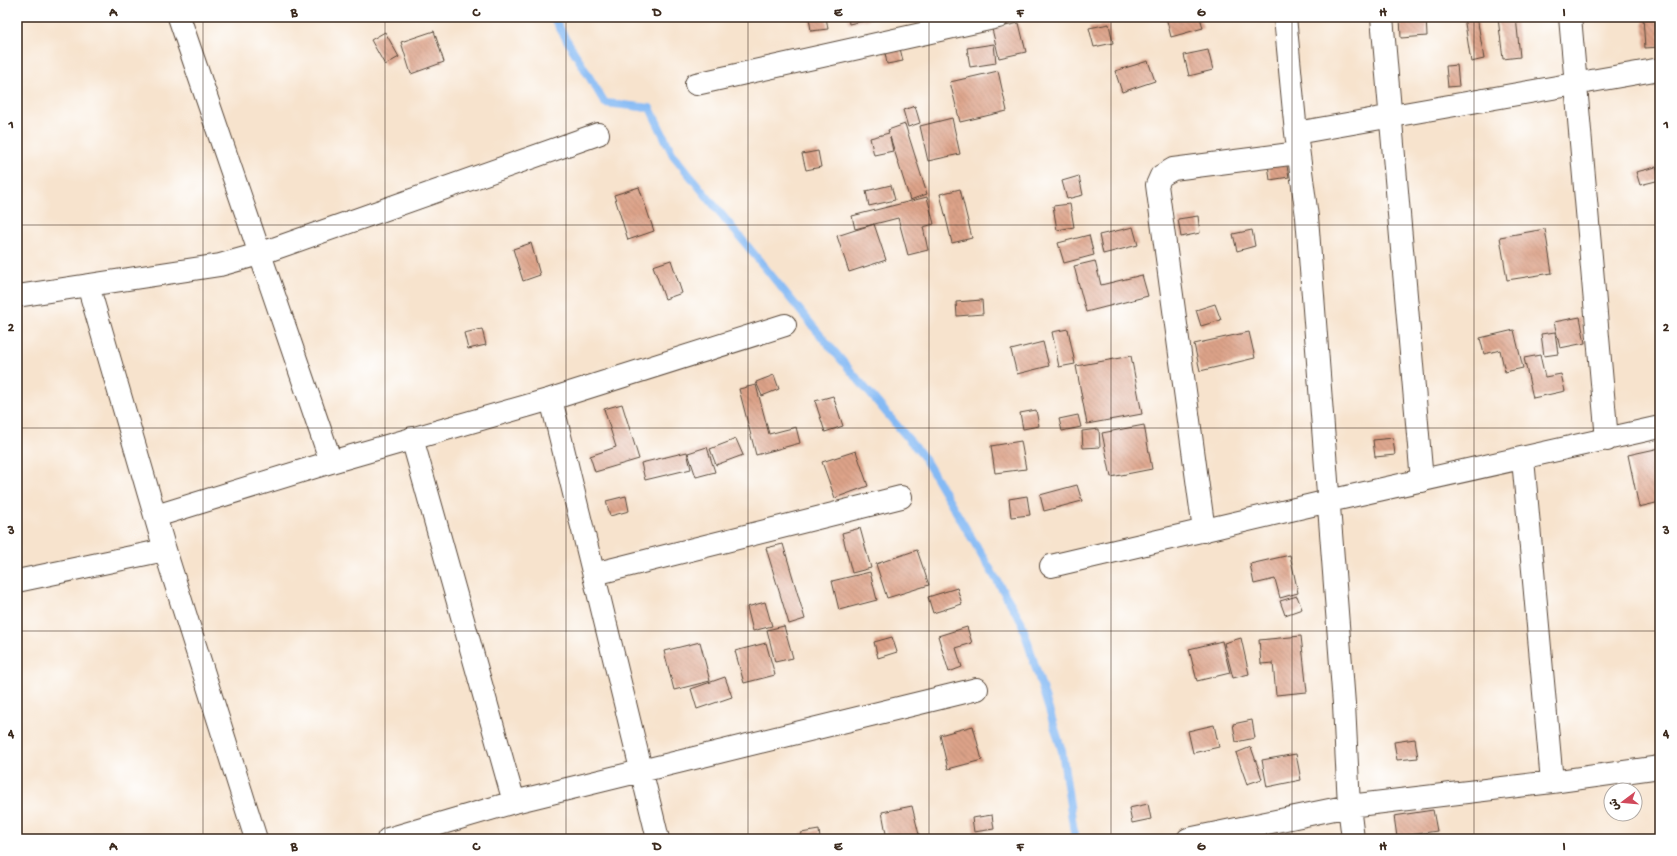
<svg xmlns="http://www.w3.org/2000/svg" width="1677" height="856" viewBox="0 0 1677 856" font-family="'Gochi Hand','Playpen Sans Arabic',sans-serif">
  <style>
    .lines { fill: none; stroke-linecap: round; stroke-linejoin: round }
    .stream { stroke: #85baf4; stroke-width: 8 }
    .building { fill: url(#building-back-hatch) }
    .street-casing { stroke: #574638; stroke-width: 24 }
    .street { stroke: #fff; stroke-width: 22 }
    .grid { fill: none; stroke: #3b2a1e; stroke-width: 1; stroke-opacity: 0.55 }
    .neatline { fill: none; stroke: #3b2a1e; stroke-width: 1.5 }
    .grid-label { font-size: 13px; text-anchor: middle; font-weight: bold; fill: #3b2a1e }
  </style>
  <defs>
    <pattern id="building-back-hatch" width="6" height="6" patternUnits="userSpaceOnUse"><rect width="6" height="6" fill="#dda389"/><path d="M-1 5l2 2M0 0l6 6M5-1l2 2" fill="none" stroke="#b4856f"/></pattern>
  </defs>
  <rect width="100%" height="100%" fill="#fff"/>
  <filter id="ink" filterUnits="userSpaceOnUse"><feTurbulence type="fractalNoise" baseFrequency=".025" numOctaves="2"/><feDisplacementMap in="SourceGraphic" scale="8" xChannelSelector="R" yChannelSelector="G"/><feConvolveMatrix kernelMatrix="1 2 1 2 8 2 1 2 1" color-interpolation-filters="sRGB"/></filter>
  <filter id="wash" filterUnits="userSpaceOnUse"><feTurbulence type="fractalNoise" baseFrequency=".012" numOctaves="4" result="noise"/><feDisplacementMap in="SourceGraphic" scale="16" xChannelSelector="R" yChannelSelector="G"/><feGaussianBlur stdDeviation="0.9" result="paint"/><feColorMatrix in="noise" values="0 0 0 0 0 0 0 0 0 0 0 0 0 0 0 0 0 1.4 0 .05"/><feComposite in="paint" operator="in"/></filter>
  <g filter="url(#wash)">
    <rect width="100%" height="100%" fill="#f7e3cd"/>
    <g class="lines">
      <path class="stream" d="M553,17L605,103L650,108L673,155L816,330L923,456L1021,621L1062,751L1075,839"/>
    </g>
    <g id="blocks">
      <path class="building" d="M809,17H826L828,29L811,31Z
        M848,17H870L871,19L849,24Z
        M1166,17H1200L1203,28L1171,37Z
        M1400,17H1426L1427,36L1401,38Z
        M1464,17H1477L1484,59L1471,62Z
        M1516,17L1520,57L1503,59L1498,18Z
        M1643,17H1660V47L1645,48Z
        M1019,23L1026,52L999,58L992,29Z
        M1109,24L1113,43L1094,47L1089,28Z
        M434,31L444,62L411,74L401,42Z
        M385,32L399,57L385,65L371,40Z
        M899,44L903,61L887,64L884,47Z
        M994,44L996,63L970,67L967,48Z
        M1208,50L1213,70L1189,76L1184,55Z
        M1148,61L1155,81L1122,92L1115,71Z
        M1457,65L1459,86L1448,87L1446,66Z
        M998,71L1007,111L960,122L950,82Z
        M915,106L920,123L908,127L903,110Z
        M952,118L960,154L928,161L920,126Z
        M905,124L927,194L910,200L890,137L893,151L874,155L870,138L889,133L888,130Z
        M818,151L821,167L806,170L802,154Z
        M1286,161L1289,177L1270,180L1268,164Z
        M1656,167L1660,180L1640,185L1636,172Z
        M1079,176L1083,195L1067,199L1062,181Z
        M891,185L895,200L869,206L866,191Z
        M639,187L654,231L628,240L614,195Z
        M960,189L972,238L952,243L940,194Z
        M927,197L934,224L923,227L928,250L908,255L898,218L855,229L852,216Z
        M1070,204L1074,227L1057,230L1053,206Z
        M1198,216L1200,233L1181,237L1178,219Z
        M874,224L886,260L849,272L837,236Z
        M1133,227L1138,245L1103,254L1099,235Z
        M1545,229L1552,273L1507,280L1500,237Z
        M1252,230L1255,246L1237,251L1233,234Z
        M1089,235L1094,255L1064,263L1058,243Z
        M531,243L540,275L523,281L513,249Z
        M671,260L682,293L665,299L653,266Z
        M1095,261L1101,285L1142,275L1148,296L1086,312L1074,266Z
        M982,300L983,314L957,316L956,302Z
        M1215,304L1221,320L1201,326L1196,310Z
        M1580,317L1585,343L1560,348L1554,322Z
        M482,329L486,345L468,349L464,333Z
        M1068,329L1075,364L1059,367L1052,332Z
        M1514,330L1523,368L1505,372L1500,350L1484,354L1480,338Z
        M1249,332L1255,358L1200,371L1194,344Z
        M1555,332L1558,354L1544,356L1541,334Z
        M1043,342L1049,366L1017,374L1011,350Z
        M1540,355L1545,377L1561,374L1565,391L1533,398L1524,358Z
        M1131,356L1142,414L1087,424L1076,366Z
        M774,375L779,389L762,396L756,382Z
        M756,385L769,434L796,427L800,443L756,455L739,389Z
        M833,396L843,426L825,432L815,401Z
        M622,404L639,459L595,472L590,456L616,447L604,409Z
        M1036,410L1039,426L1023,429L1020,413Z
        M1078,415L1081,427L1062,431L1059,419Z
        M1144,425L1152,469L1111,477L1102,433Z
        M1099,429L1100,447L1083,448L1082,431Z
        M1393,438L1395,455L1375,457L1373,440Z
        M736,439L743,455L716,465L710,449Z
        M1021,441L1026,469L995,473L991,446Z
        M707,447L715,472L696,477L688,453Z
        M1660,448V502L1639,507L1628,455Z
        M856,451L868,486L835,498L822,462Z
        M687,452L691,469L645,480L641,463Z
        M1077,485L1082,501L1044,511L1040,495Z
        M626,496L629,511L610,516L606,501Z
        M1027,496L1030,515L1011,517L1009,499Z
        M860,528L871,568L852,573L842,533Z
        M783,544L805,619L789,624L766,548Z
        M917,550L929,585L887,598L876,564Z
        M1290,555L1298,593L1280,598L1275,579L1254,584L1250,564Z
        M870,572L877,600L839,610L832,581Z
        M957,588L962,604L933,613L928,597Z
        M1297,596L1302,609L1285,615L1280,601Z
        M765,602L772,626L753,631L747,607Z
        M784,626L793,658L775,662L767,630Z
        M967,627L972,643L956,648L962,667L949,672L938,636Z
        M1301,636L1307,692L1276,695L1273,663L1261,664L1259,640Z
        M892,637L897,652L878,658L874,642Z
        M1241,638L1249,674L1233,678L1224,643Z
        M1222,641L1230,673L1197,681L1189,649Z
        M700,642L710,681L674,690L664,651Z
        M766,643L775,675L744,683L735,651Z
        M725,677L732,697L697,709L691,689Z
        M1252,720L1255,738L1236,742L1233,724Z
        M1214,725L1219,747L1193,753L1188,731Z
        M973,726L982,760L948,769L940,735Z
        M1415,739L1418,758L1397,760L1394,742Z
        M1251,747L1262,779L1247,784L1236,753Z
        M1296,754L1301,780L1267,787L1262,760Z
        M1148,804L1151,819L1132,823L1129,808Z
        M912,806L920,839H887L882,812Z
        M1433,810L1437,831L1397,837L1394,816Z
        M992,815L994,829L974,832L972,818Z
        M819,830L820,839H802L801,833Z"/>
    </g>
  </g>
  <g filter="url(#ink)">
    <use href="#blocks" fill-opacity="0" stroke="#574638" stroke-width="1"/>
    <g class="lines">
      <g class="street-casing">
        <path id="street" d="M179,17L331,462
          M1285,17L1296,133L1307,217L1344,704L1349,806L1353,839
          M1382,17L1422,481
          M1570,17L1607,440
          M696,84L998,17
          M1296,133L1660,69
          M88,285L165,550L256,839
          M17,296L220,265L259,254L598,134
          M551,399L658,839
          M412,438L514,802
          M1523,459L1552,782
          M156,516L331,462L551,399L785,325
          M1204,531L1157,185L1161,176L1173,169L1298,153
          M1051,566L1329,501L1660,427
          M594,574L901,497
          M17,581L165,550
          M388,839L514,802L977,689
          M1188,839L1349,806L1552,782L1660,767"/>
      </g>
      <use href="#street" class="street"/>
    </g>
  </g>
  <path class="grid" d="M203,17V839M385,17V839M566,17V839M748,17V839M929,17V839M1111,17V839M1292,17V839M1474,17V839M17,225H1660M17,428H1660M17,631H1660"/>
  <rect width="1677" height="856" fill="none" stroke="#fff" stroke-width="44"/>
  <g transform="translate(1623 802) rotate(254)"><circle r="19" fill="#ffffff" stroke="#b1aaa5"/>
  <path d="M0-3L7 15L0 10L-7 15Z" fill="#d1495b"/>
  <text y="-6" font-size="11" font-weight="bold" text-anchor="middle" fill="#3b2a1e">ش</text>
  </g>
  <rect x="22" y="22" width="1633" height="812" class="neatline"/>
  <g class="grid-label">
    <text x="113" y="16">A</text>
    <text x="294" y="16">B</text>
    <text x="476" y="16">C</text>
    <text x="657" y="16">D</text>
    <text x="838" y="16">E</text>
    <text x="1020" y="16">F</text>
    <text x="1201" y="16">G</text>
    <text x="1383" y="16">H</text>
    <text x="1564" y="16">I</text>
    <text x="11" y="128">1</text>
    <text x="1666" y="128">1</text>
    <text x="11" y="331">2</text>
    <text x="1666" y="331">2</text>
    <text x="11" y="534">3</text>
    <text x="1666" y="534">3</text>
    <text x="11" y="737">4</text>
    <text x="1666" y="737">4</text>
    <text x="113" y="850">A</text>
    <text x="294" y="850">B</text>
    <text x="476" y="850">C</text>
    <text x="657" y="850">D</text>
    <text x="838" y="850">E</text>
    <text x="1020" y="850">F</text>
    <text x="1201" y="850">G</text>
    <text x="1383" y="850">H</text>
    <text x="1564" y="850">I</text>
  </g>
</svg>
